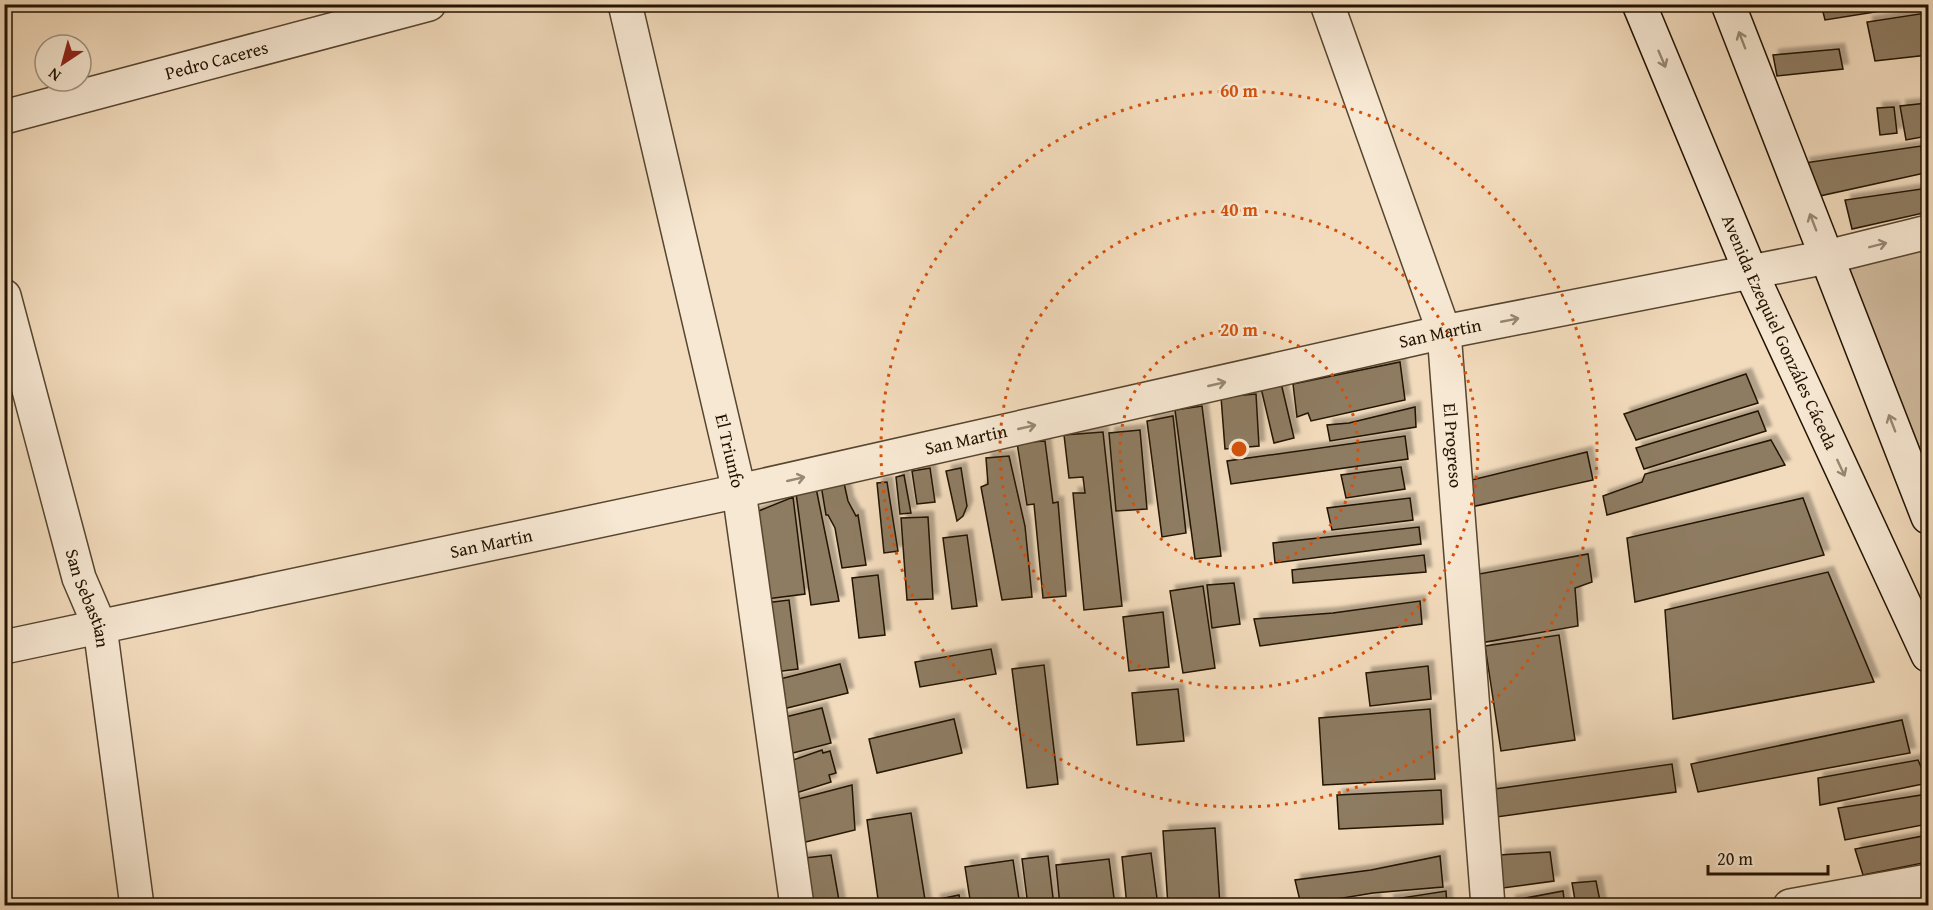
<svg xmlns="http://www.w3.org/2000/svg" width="1933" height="910" viewBox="0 0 1933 910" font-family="'Gentium Book Plus',serif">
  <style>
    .green { fill: #cfb99c; stroke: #78664e; stroke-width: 1.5 }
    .building { fill: #8e7b62; stroke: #221300; stroke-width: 1.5; filter: url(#shadow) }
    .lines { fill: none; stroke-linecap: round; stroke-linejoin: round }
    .minor-casing { stroke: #56452f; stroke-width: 36 }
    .secondary-casing { stroke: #221300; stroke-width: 36 }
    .minor { stroke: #f7e8d3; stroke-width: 33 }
    .secondary { stroke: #f7e8d3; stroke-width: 33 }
    .oneway { stroke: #978874 }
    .ring { fill: none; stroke: #d4520b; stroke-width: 3; stroke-dasharray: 3 6 }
    .labels { text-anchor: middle; stroke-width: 5; stroke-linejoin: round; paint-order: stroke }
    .street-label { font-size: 18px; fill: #221300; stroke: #f7e8d3 }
    .centre { fill: #d4520b; stroke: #f7e8d3; stroke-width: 3 }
    .ring-label { font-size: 18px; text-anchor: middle; font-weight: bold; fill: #d4520b; stroke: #f7e8d3; stroke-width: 5; stroke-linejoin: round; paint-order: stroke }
  </style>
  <defs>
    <filter id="shadow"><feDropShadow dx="5.5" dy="-5.5" stdDeviation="1.5" flood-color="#0004"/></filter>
  </defs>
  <rect width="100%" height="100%" fill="#f2dbbc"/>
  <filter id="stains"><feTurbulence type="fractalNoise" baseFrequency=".00333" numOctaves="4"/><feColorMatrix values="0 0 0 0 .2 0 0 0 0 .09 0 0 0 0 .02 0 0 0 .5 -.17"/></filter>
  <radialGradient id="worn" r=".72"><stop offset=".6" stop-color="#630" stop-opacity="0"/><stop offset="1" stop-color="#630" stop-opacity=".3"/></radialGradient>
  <path class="green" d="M1928,240V507L1832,260Z"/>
  <path class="building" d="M1821,4H1912L1913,6L1825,20Z
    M1926,13L1928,27V55L1875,61L1867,22Z
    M1839,49L1843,69L1777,76L1773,55Z
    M1927,103L1928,136L1906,140L1900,106Z
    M1894,107L1897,133L1880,135L1877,108Z
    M1921,146L1925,173L1815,197L1804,163Z
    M1928,188V212L1852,229L1845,200Z
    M1400,362L1405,400L1311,421L1308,413L1297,417L1293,384Z
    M1746,374L1758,403L1636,440L1624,414Z
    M1281,383L1294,438L1274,443L1261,388Z
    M1256,394L1259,446L1225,449L1221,397Z
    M1202,406L1221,556L1195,559L1175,410Z
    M1415,407L1416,427L1330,441L1327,425L1349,423Z
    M1758,411L1766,431L1644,469L1636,448Z
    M1173,416L1186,533L1162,537L1147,421Z
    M1140,430L1147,509L1116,511L1109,433Z
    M1103,432L1122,606L1084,610L1073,493H1085L1083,477L1069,478L1064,435Z
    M1405,436L1408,459L1231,484L1227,461Z
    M1771,440L1785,465L1607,515L1603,496L1642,482L1645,474Z
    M1045,441L1053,503L1058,502L1066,596L1043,598L1034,504L1027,505L1017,443Z
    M1587,452L1593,480L1453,511L1447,486Z
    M1009,456L1025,526L1032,597L1002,600L981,487L988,484L986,458Z
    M1401,467L1405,489L1346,498L1341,475Z
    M930,468L935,502L917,504L912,471Z
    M961,468L967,506L963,516L957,521L946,471Z
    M904,475L911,513L900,514L896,477Z
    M887,482L898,551L884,553L877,483Z
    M844,483L848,501L856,516L858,515L866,565L842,568L835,528L828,515H826L821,485Z
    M816,488L839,601L811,605L796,493Z
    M793,497L805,594L759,600L744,517Z
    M1410,498L1413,520L1332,530L1327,508Z
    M1803,498L1824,555L1635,602L1627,538Z
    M928,517L933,599L907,600L901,518Z
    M1419,527L1421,544L1275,563L1273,543Z
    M967,535L977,606L952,609L943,538Z
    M1588,554L1592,582L1575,588L1578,626L1463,646L1457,578Z
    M1424,555L1426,572L1293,583L1292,570Z
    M1828,572L1874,682L1673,719L1665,610Z
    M878,575L885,635L859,638L852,578Z
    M1234,583L1240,624L1212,628L1207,585Z
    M1203,586L1215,668L1183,673L1170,591Z
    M789,600L798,669L767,673L757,604Z
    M1420,601L1422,624L1260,646L1254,619L1333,613Z
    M1163,612L1169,667L1129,671L1123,617Z
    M1559,635L1575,740L1501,751L1485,646Z
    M991,649L996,674L920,687L915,662Z
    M840,664L848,693L767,713L764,683Z
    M1044,665L1058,784L1027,788L1012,669Z
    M1428,666L1431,699L1370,706L1366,673Z
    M1178,689L1184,741L1137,745L1132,693Z
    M822,708L831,743L774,758L765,722Z
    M1430,709L1435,779L1323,785L1319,718Z
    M954,719L962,753L877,773L869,739Z
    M1902,720L1910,753L1698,792L1691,764Z
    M822,750L823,753L830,751L836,773L829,775L831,782L780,798L793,760Z
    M1918,760L1928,783L1820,805L1818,778Z
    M1672,764L1676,792L1475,820L1473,792Z
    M852,785L855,830L789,846L779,804Z
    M1441,790L1443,824L1339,829L1337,795Z
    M1928,794V824L1845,840L1838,808Z
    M911,813L926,906H879L867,820Z
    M1215,828L1220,906H1168L1163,831Z
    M1928,835V862L1863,875L1855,849Z
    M1550,852L1554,881L1503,888L1499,855Z
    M1151,853L1158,906H1127L1122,857Z
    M831,855L840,906H797L787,860Z
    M1048,856L1054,906H1028L1022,859Z
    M1440,856L1443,887L1373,893L1301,905L1295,880L1371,870Z
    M1109,859L1115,906H1060L1056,865Z
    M1013,860L1020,906H971L965,867Z
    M1596,881L1601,906H1576L1572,883Z
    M1446,891L1447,906H1389L1388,900Z
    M1563,891L1565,906H1511L1510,901Z
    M959,895L961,906H936L935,900Z
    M1375,899L1376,906H1340V905Z"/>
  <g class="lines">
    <g class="minor-casing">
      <g id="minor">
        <path id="s1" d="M625,4L739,491L797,906"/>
        <path id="s2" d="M1327,4L1444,332L1488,906"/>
        <path id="s3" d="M4,117L429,4"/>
        <path id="s4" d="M4,296L79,578L100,627L137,906"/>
        <path id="s5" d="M4,647L739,491L1444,332L1827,257L1928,232"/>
        <path d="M1790,906L1928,881"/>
      </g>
    </g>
    <g class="secondary-casing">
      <g id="secondary">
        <path id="s6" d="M1639,4L1751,273L1928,655"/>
        <path d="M1728,4L1928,517"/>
      </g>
    </g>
    <use href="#minor" class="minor"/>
    <use href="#secondary" class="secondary"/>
  </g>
  <defs><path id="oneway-shaft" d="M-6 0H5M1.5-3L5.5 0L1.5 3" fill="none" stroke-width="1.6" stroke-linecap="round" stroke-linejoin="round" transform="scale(1.5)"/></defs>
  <g class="oneway">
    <use href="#oneway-shaft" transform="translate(1742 40) rotate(-111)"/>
    <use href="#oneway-shaft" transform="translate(1662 59) rotate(67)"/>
    <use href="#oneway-shaft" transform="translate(1813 222) rotate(-111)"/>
    <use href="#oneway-shaft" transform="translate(1878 245) rotate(-14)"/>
    <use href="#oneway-shaft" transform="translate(1510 320) rotate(-11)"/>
    <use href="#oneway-shaft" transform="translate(1217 384) rotate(-13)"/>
    <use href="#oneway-shaft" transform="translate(1892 423) rotate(-111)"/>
    <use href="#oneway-shaft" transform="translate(1027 427) rotate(-13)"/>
    <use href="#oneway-shaft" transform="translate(1841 468) rotate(65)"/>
    <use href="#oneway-shaft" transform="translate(796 479) rotate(-13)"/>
  </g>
  <g class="ring">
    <circle cx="1239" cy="449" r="119"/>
    <circle cx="1239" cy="449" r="239"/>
    <circle cx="1239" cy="449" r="358"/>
  </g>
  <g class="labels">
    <g class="street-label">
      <text dy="6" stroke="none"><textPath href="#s3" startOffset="220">Pedro Caceres</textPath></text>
      <text dy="6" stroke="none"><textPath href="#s6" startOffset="357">Avenida Ezequiel Gonzáles Cáceda</textPath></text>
      <text dy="6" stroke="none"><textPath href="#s5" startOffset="1470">San Martin</textPath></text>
      <text dy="6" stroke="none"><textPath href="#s5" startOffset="984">San Martin</textPath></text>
      <text dy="6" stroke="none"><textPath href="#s2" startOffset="462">El Progreso</textPath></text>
      <text dy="6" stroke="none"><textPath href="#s1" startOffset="459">El Triunfo</textPath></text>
      <text dy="6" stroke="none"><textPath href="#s5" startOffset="498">San Martin</textPath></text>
      <text dy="6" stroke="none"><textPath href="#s4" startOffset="314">San Sebastian</textPath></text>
    </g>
  </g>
  <circle cx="1239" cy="449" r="9" class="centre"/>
  <g class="ring-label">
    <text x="1239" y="97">60 m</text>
    <text x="1239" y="216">40 m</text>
    <text x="1239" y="336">20 m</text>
  </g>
  <rect width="1933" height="910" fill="none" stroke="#f2dbbc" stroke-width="24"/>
  <rect x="6" y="6" width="1921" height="898" fill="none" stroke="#221300" stroke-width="3"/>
  <rect x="12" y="12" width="1909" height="886" fill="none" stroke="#221300" stroke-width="1.5"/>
  <g transform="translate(63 63) rotate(216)"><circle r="28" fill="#f7e8d3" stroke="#a2937f" stroke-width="1.5"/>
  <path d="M0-4.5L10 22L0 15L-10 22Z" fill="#8f2418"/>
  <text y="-9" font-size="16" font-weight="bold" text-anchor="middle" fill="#221300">N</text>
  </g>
  <path d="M1708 865v9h120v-9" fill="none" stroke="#221300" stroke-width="3"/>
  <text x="1717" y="865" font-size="18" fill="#221300" stroke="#f7e8d3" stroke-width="4.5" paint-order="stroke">20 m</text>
  <rect width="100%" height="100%" filter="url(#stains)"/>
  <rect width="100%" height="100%" fill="url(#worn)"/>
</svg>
